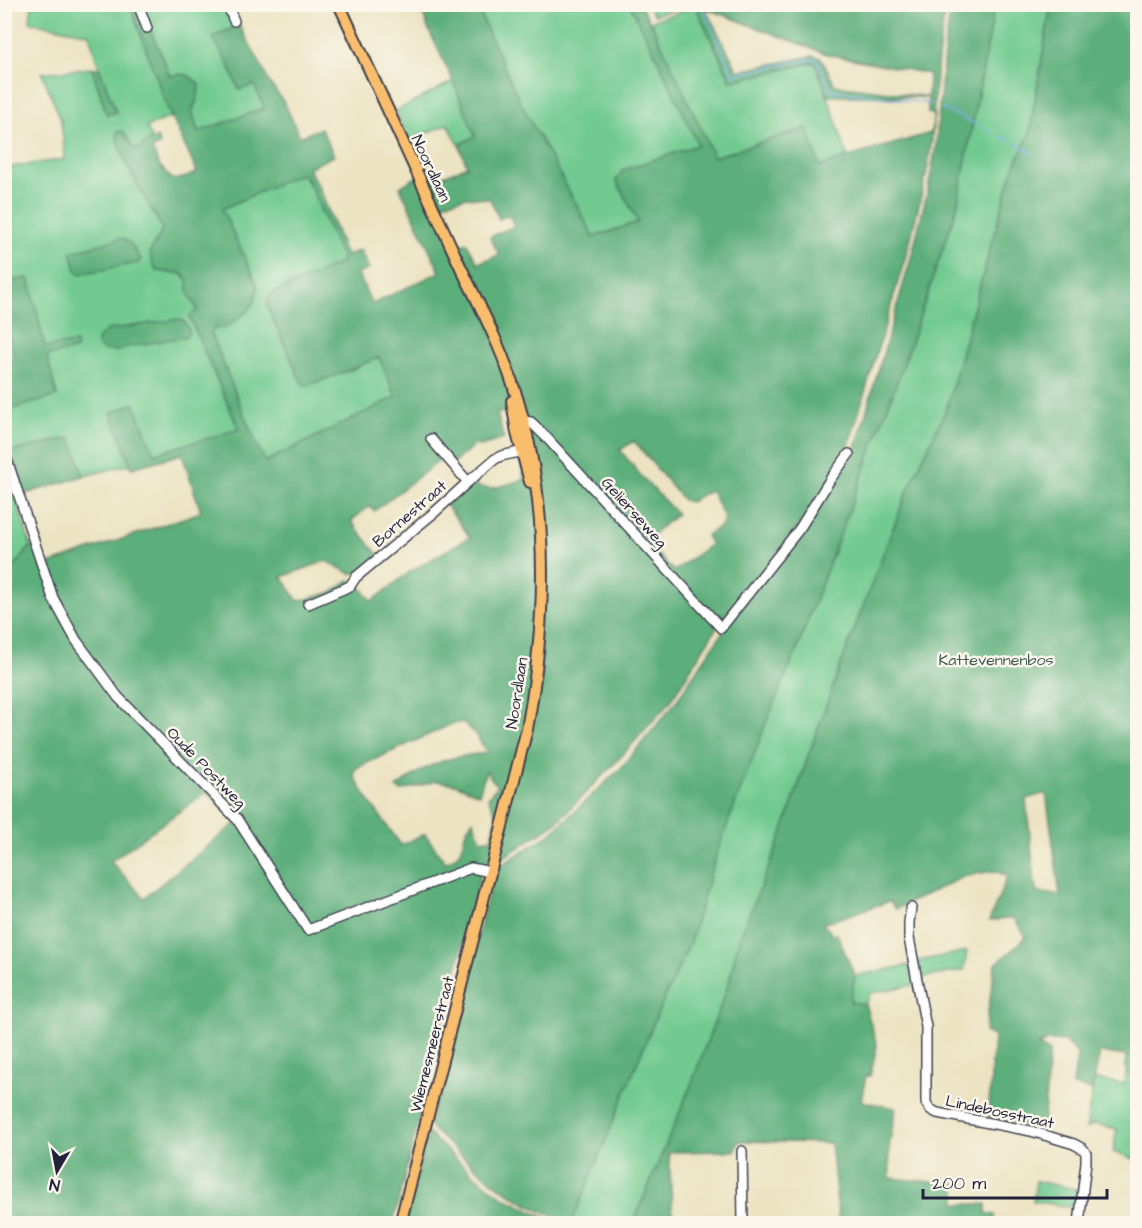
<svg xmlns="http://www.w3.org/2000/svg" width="1142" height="1228" viewBox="0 0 1142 1228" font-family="'Architects Daughter',sans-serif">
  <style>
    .green { fill: #71ca90; stroke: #4a7666; stroke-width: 1.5 }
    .forest { fill: #5cae7a; stroke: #3f685a; stroke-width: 1.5; fill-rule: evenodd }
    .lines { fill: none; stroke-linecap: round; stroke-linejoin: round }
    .stream { stroke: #7caae5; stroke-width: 1.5 }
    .minor-casing { stroke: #403f4f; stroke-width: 12 }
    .major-casing { stroke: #403f4f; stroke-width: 14 }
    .minor { stroke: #fff; stroke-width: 9 }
    .major { stroke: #f9be6d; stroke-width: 10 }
    .labels { text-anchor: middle; stroke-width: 5; stroke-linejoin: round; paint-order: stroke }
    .street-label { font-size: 16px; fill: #22223b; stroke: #fbf7ec }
    .park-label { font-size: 16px; fill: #3e5d59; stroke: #fbf7ec }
  </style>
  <rect width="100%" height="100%" fill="#fbf7ec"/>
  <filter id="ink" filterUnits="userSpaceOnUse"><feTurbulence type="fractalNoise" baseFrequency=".0167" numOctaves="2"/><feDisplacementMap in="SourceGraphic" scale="12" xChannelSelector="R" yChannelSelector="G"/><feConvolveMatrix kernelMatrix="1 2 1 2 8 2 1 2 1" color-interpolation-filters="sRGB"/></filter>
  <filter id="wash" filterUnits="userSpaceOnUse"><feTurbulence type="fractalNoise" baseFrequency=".008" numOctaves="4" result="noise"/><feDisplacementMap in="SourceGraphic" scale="24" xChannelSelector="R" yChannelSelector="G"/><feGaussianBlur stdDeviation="1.35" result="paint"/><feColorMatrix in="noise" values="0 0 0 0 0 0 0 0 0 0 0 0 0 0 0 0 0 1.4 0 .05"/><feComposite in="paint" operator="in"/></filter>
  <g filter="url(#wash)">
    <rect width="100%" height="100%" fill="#ebe3c1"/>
    <path class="green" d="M65,4L80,6L81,4L130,5L171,117L147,127L152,140L135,150L117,139L130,170L162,228L160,237L154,244L168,273H181L188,281L193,303L198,309L189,317L239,430L153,454L134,404L112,413L131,464L84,476L70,438L8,452L5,440V411L57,396L46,356L76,349L75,343L45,348L29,278L5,282L4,168L65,159L61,121L42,73L92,68L107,115L116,112L99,68L89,34L30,22L32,5Z
      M140,5H223L234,27L214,36L231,70L239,89L254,85L265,108L198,132L192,112L198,96L199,84C188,74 185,72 170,76Z
      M476,5H630L658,60L699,145L623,171L616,180L638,222L594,237L519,100Z
      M648,5H690L654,15Z
      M995,5H1051L1029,135L1012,172L989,252L947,407L907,492L844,656L811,748L780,840L739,939L729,983L691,1085L633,1223L571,1224L656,1017L689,945L718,849L755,747L796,652L903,366L957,207Z
      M696,7L731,81L816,62L848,157L819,167L807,128L714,157L650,21Z
      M453,81L476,136L459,145L448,124L409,141L396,111Z
      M303,174L309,183L344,262L269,295L267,306L302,383L318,382L379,357L396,397L265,462L249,427L211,333L258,286L222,209L294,176Z
      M6,321L15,359L5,361L4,322Z
      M4,461L31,546L5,580H4Z
      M967,951L964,970L922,978L918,961Z
      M910,965L914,985L870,993L865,1004L850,1002L855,976Z
      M1126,1073L1137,1077V1160L1113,1152L1117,1129L1094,1124L1086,1129L1094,1079L1124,1084Z
      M1036,1181L1076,1189L1074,1208L1033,1201Z"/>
    <path class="forest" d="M704,4L946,5L940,42L935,85L932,140L926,175L910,242L847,452L797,528L715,630L670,702L617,761L556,823L504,857L483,867L440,1033L393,1223H5L4,580L31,546L46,565L201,512L182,454L132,468L111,413L134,403L154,454L239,429L189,316L198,309C191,301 186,292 188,281L181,273L157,271C141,246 158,249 162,228C150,205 116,154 117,132L123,131L135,150L157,137L160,145L152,149L159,165L173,180L187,177L197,172L167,107L130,5H140L170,76C185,72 188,74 199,84L198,96L192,112L198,132L265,108L254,85L239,90L231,70L213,37L239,25L258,59L269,82L285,104L300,137L321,128L334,156L308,168L320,189L346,256L360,250L369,269L358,274L372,304L440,272L400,187L424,172L432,181L467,166L459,145L475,136L453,81L427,26L420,5H476L519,100L594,237L638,222L616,180L623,170L698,145L658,60L630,5H640L653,26L714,157L807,128L820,167L848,157L931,133L934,115L928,113V97L828,96L815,62L731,81L696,7H704ZM705,8L827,54L929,74L928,97L835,85L821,58L812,56L738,71ZM303,174L309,183L343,262L269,295L267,306L302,383L306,386L350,370L379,357L396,397L265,462L249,427L211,333L216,328H225L248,311L255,301L258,286L222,209L294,176ZM466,197L490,199L499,219L509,215L514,226L490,237L499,255L478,263L467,243L458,246L439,205ZM510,410L524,479C508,484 485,495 471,482L446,505L470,537L411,571L372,601L360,586L349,580L333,592L298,601L282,577L326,561L351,574L363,571L379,556L351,521L370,506L374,511L447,455L454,463L474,445L480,446L504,439L497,414ZM634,441L683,500L691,502L699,496L711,491L724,517L722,525L706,536L711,544L674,571L645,541L677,514L642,477L620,450ZM454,723H464L477,736L487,753C449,756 425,764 396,788L401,791L436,781L455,784L479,794L486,771L497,786L488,798L496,814L492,838L481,840L473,820C473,821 467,828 467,829C460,844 465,855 445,862L425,834L401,845L365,795L354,776L356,768ZM207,792L236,823L144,898L111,861Z
      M952,5H995L957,207L903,366L796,652L770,713L718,849L689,945L656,1017L572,1222C517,1210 469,1163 429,1126L495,869L549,835L621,768L675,703L726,627L801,529L854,454L911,258L928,189L936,146L945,42Z
      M1051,5H1137V1077L1126,1073V1056L1100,1052L1092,1090L1073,1086L1077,1053L1064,1041H1047L1037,1046L1049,1051L1043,1129L988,1118L994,1036L985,1032L995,965L1026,937L1014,918L989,921L1008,875L992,871L965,876L915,900L895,909L890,901L822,924L829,930L831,935L837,934L855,976L850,1002L865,1004L877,1046L870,1076H866L861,1101L896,1108L889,1147L890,1178L956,1184V1204H986V1213L995,1215L994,1223H839L831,1143L739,1141L735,1151L669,1152L673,1223L633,1224L691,1085L729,983L739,939L780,840L811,748L844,656L907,492L947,407L989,252L1012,172L1029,135ZM1046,793L1060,895L1036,892L1026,799Z
      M92,68H99L116,112L107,115Z
      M122,238L131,244L141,260L138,263L80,274L76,270L71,252Z
      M29,278L45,347L76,343V349L47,356L57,396L5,411V361L15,359L5,316V282Z
      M178,319C186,321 188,325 189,333L185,337L126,347L117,351L103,350L97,345L98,338L107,330Z
      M71,438L84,476L22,495L8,452Z
      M428,1133L473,1174L503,1197L555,1223L405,1224Z"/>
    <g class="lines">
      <path class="stream" d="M704,9L733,75L811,59L817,60L830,90L933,104
        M941,108L980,126
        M985,129L991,132
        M1000,136L1010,141
        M1016,144L1034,154"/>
    </g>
  </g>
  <g filter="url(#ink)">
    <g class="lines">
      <g class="minor-casing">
        <path id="minor" d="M138,4L147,28
          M227,4L234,21
          M523,421L531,422L546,437L721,628L800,528L831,478L849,454
          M431,439L468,482
          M4,451L53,598L76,640L118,697L237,819L308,930L471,868L491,872
          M308,604L350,586L356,577L436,511L468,482L495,459L501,456L528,450
          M911,908L909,922V938L926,1027V1103L930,1109L937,1113L1031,1131L1074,1144L1083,1149L1086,1153V1162L1079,1224
          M742,1151L743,1224"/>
      </g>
      <g class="major-casing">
        <path id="major" d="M339,4L461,268C480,306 500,345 513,385C550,496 548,615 527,729L400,1224
          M512,401L517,433L530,482"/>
      </g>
      <use href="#minor" class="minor"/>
      <use href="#major" class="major"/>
    </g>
  </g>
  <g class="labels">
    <g class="street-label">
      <text transform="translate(432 168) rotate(65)" y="6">Noordlaan</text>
      <text transform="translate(635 512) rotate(48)" y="6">Gelierseweg</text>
      <text transform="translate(409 513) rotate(-41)" y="6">Bornestraat</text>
      <text transform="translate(516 693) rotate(-81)" y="6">Noordlaan</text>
      <text transform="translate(207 767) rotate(46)" y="6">Oude Postweg</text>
      <text transform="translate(431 1044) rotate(-76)" y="6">Wiemesmeerstraat</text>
      <text transform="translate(1000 1111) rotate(12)" y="6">Lindebosstraat</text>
    </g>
    <g class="park-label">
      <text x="996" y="665">Kattevennenbos</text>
    </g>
  </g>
  <rect width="1142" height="1228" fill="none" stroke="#fbf7ec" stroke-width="24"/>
  <g transform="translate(57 1171) rotate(190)" stroke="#fbf7ec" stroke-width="4.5" paint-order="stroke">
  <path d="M0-4.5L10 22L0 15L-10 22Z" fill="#22223b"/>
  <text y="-9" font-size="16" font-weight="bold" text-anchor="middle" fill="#22223b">N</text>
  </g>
  <path d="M923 1189v9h184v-9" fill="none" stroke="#22223b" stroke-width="3"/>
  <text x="932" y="1189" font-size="18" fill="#22223b" stroke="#fbf7ec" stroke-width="4.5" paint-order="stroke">200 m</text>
</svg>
